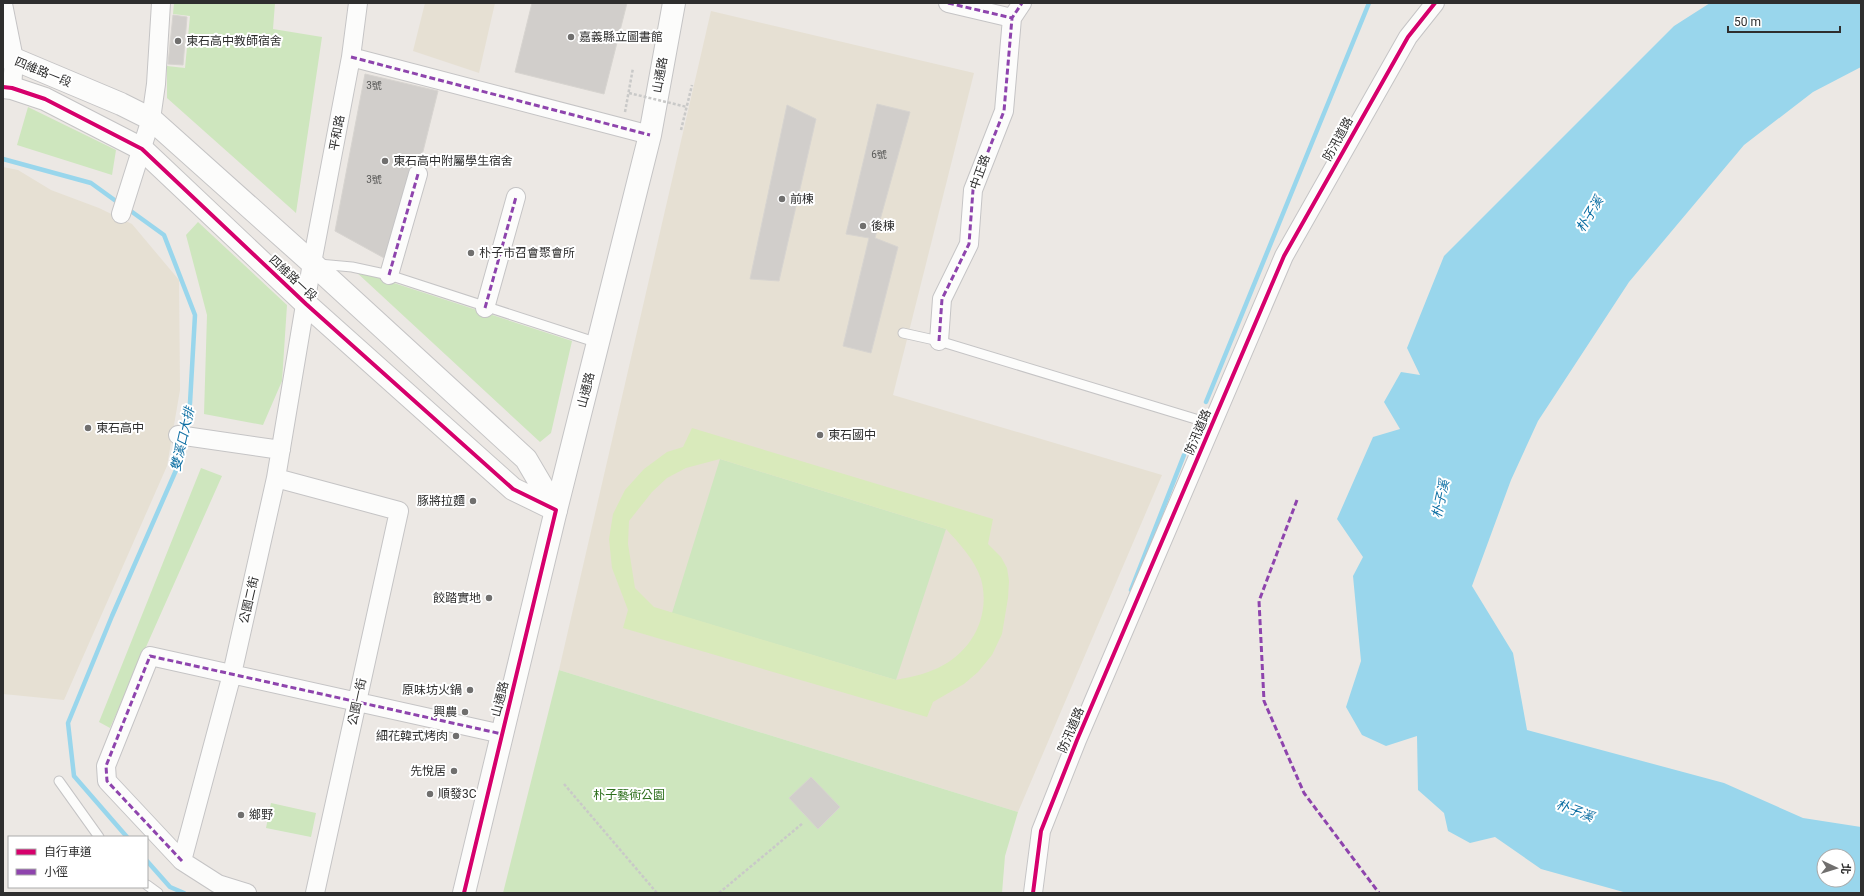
<svg xmlns="http://www.w3.org/2000/svg" width="1864" height="896" viewBox="0 0 1864 896" font-family="Roboto,'Noto Sans TC',sans-serif">
  <style>
    .education { fill: #e6e0d3 }
    .green { fill: #cee6be }
    .pitch { fill: #d9eabb; fill-rule: evenodd }
    .water { fill: #99d6ec; fill-rule: evenodd }
    .lines { fill: none; stroke-linecap: round; stroke-linejoin: round }
    .stream { stroke: #99d6ec; stroke-width: 4.5 }
    .building { fill: #d1cecb; stroke: #d7d4d0 }
    .service-casing { stroke: #c5c4c5; stroke-width: 11 }
    .minor-casing { stroke: #c5c4c5; stroke-width: 20 }
    .tertiary-casing { stroke: #c5c4c5; stroke-width: 24 }
    .secondary-casing { stroke: #c5c4c5; stroke-width: 24 }
    .path { stroke: #c9c9c8; stroke-width: 2.5; stroke-dasharray: 3 2; stroke-linecap: butt }
    .service { stroke: #fcfcfb; stroke-width: 9 }
    .minor { stroke: #fcfcfb; stroke-width: 18 }
    .tertiary { stroke: #fcfcfb; stroke-width: 22 }
    .secondary { stroke: #fcfcfb; stroke-width: 22 }
    .path-bridge { stroke: #c9c9c8; stroke-width: 2.5; stroke-dasharray: 3 2; stroke-linecap: butt }
    .quiet { stroke: #8e44ad; stroke-width: 3; stroke-dasharray: 6 3; stroke-linecap: butt }
    .cycleway-casing { stroke: #fff; stroke-width: 6 }
    .cycleway { stroke: #d6006c; stroke-width: 4 }
    .poi-dot { fill: #706f6e; stroke: #fff; stroke-width: 1.5 }
    .labels { text-anchor: middle; stroke-width: 4; stroke-linejoin: round; paint-order: stroke }
    .number-label { font-size: 10px; fill: #585857 }
    .poi-label { font-size: 12px; fill: #2e2e2e; stroke: #fff; text-anchor: start }
    .street-label { font-size: 12px; fill: #2e2e2e; stroke: #fff }
    .park-label { font-size: 12px; fill: #2c6e1b; stroke: #fff }
    .water-label { font-size: 13px; font-style: italic; fill: #0d6fa3; stroke: #fff }
  </style>
  <rect width="100%" height="100%" fill="#ece8e4"/>
  <path class="education" d="M425,3H495L479,73L413,51Z
    M711,11L974,73L893,395L1162,475L1018,812L559,670Z
    M3,167L18,170L51,190L99,208L132,224L179,280L180,390L167,466L64,700L3,694Z"/>
  <path class="green" d="M174,3H275L273,29L322,37L296,213L167,98V66L185,68L190,16L173,14Z
    M28,107L116,150L112,175L17,145Z
    M198,222L287,305L282,381L263,425L204,414L207,315L186,235Z
    M354,270L572,341L551,433L540,442Z
    M720,459L946,529L896,680L672,613Z
    M201,468L222,476L110,728L99,722Z
    M559,670L1018,812L1005,856L1002,893H503Z
    M271,803L316,813L311,837L266,828Z"/>
  <path class="pitch" d="M692,428L993,519L988,544L1001,557L1007,568L1009,581L1008,598L1002,634L992,655L978,672L964,684L933,702L927,717L623,628L628,610L612,568L609,539L613,514L625,490L644,469L667,452L683,447ZM720,459L946,529C959,543 975,560 981,579C991,616 972,652 938,668C925,674 911,677 896,680L654,607L635,588L628,544L629,521L652,492L667,478L686,468Z"/>
  <path class="water" d="M1710,3H1861V67L1813,92L1744,145L1629,282L1538,421L1511,480L1472,586L1513,653L1527,730L1724,783L1803,818L1861,827V893H1627L1541,869L1495,837L1470,843L1448,831L1444,813L1418,790L1417,736L1386,746L1362,735L1346,707L1361,661L1353,576L1363,557L1337,519L1373,437L1400,429L1384,402L1401,372L1420,375L1407,348L1444,256L1674,26ZM1824,856H1848V880H1824Z"/>
  <g class="lines">
    <path class="stream" d="M3,159L91,183L120,204
      M128,209L164,235L195,315L190,403L185,432
      M1206,402L1369,3
      M1131,590L1184,455
      M127,837L74,776L68,723L112,616L177,468L183,439
      M147,861L170,887L184,893"/>
  </g>
  <path class="building" d="M532,3H627L604,94L515,72Z
    M173,15L187,17L183,65L168,64Z
    M365,74L438,91L395,264L335,231Z
    M877,104L910,112L875,238L898,247L871,353L843,346L869,238L846,234Z
    M787,105L816,119L779,281L750,279Z
    M811,777L840,807L818,829L789,798Z"/>
  <g class="lines">
    <g class="service-casing">
      <path id="service" d="M319,264L352,267L389,275L598,343
        M903,333L939,341L1212,424
        M59,781L99,837
        M147,885L158,893"/>
    </g>
    <g class="minor-casing">
      <path id="minor" d="M948,3L1012,18
        M3,4L14,59L12,88
        M351,57L650,135
        M121,214L151,119L156,84L161,3
        M389,275L418,174
        M485,308L516,197
        M939,341L942,299L969,244L973,190L1004,111L1012,18L1022,3
        M178,435L281,450
        M276,478L399,511L315,893
        M182,861L107,781L106,766L150,656L502,734
        M247,893L218,884L182,861L232,674L276,478L312,263L351,57L358,3
        M1033,893L1041,831L1077,740L1284,256L1408,37L1435,3"/>
    </g>
    <g class="tertiary-casing">
      <path id="tertiary" d="M3,57L14,59L121,104L151,119L312,263L526,459L556,510
        M3,87L12,88L45,99L142,149L306,304L513,489L556,510"/>
    </g>
    <g class="secondary-casing">
      <path id="secondary" d="M464,893L556,510L650,135L674,3"/>
    </g>
    <path class="path" d="M625,112L633,68
      M681,130L692,85
      M564,784L657,893
      M719,893L803,823"/>
    <use href="#service" class="service"/>
    <use href="#minor" class="minor"/>
    <use href="#tertiary" class="tertiary"/>
    <use href="#secondary" class="secondary"/>
    <path class="path-bridge" d="M629,93L687,107"/>
    <path class="quiet" d="M948,3L1012,18
      M351,57L650,135
      M389,275L418,174
      M485,308L516,197
      M939,341L942,299L969,244L973,190L1004,111L1012,18L1022,3
      M1297,500L1259,601L1264,701L1304,793L1379,893
      M182,861L107,781L106,766L150,656L502,734"/>
    <g class="cycleway-casing">
      <path id="cycleway" d="M3,87L12,88L45,99L142,149L306,304L513,489L556,510L464,893
        M1033,893L1041,831L1077,740L1284,256L1408,37L1435,3"/>
    </g>
    <use href="#cycleway" class="cycleway"/>
  </g>
  <g class="poi-dot">
    <circle cx="571" cy="37" r="4"/>
    <circle cx="178" cy="41" r="4"/>
    <circle cx="385" cy="161" r="4"/>
    <circle cx="782" cy="199" r="4"/>
    <circle cx="863" cy="226" r="4"/>
    <circle cx="471" cy="253" r="4"/>
    <circle cx="88" cy="428" r="4"/>
    <circle cx="820" cy="435" r="4"/>
    <circle cx="473" cy="501" r="4"/>
    <circle cx="489" cy="598" r="4"/>
    <circle cx="470" cy="690" r="4"/>
    <circle cx="465" cy="712" r="4"/>
    <circle cx="456" cy="736" r="4"/>
    <circle cx="454" cy="771" r="4"/>
    <circle cx="430" cy="794" r="4"/>
    <circle cx="241" cy="815" r="4"/>
  </g>
  <g class="labels">
    <g class="number-label">
      <text x="374" y="89">3號</text>
      <text x="879" y="158">6號</text>
      <text x="374" y="183">3號</text>
    </g>
    <g class="poi-label">
      <text x="579" y="41">嘉義縣立圖書館</text>
      <text x="186" y="45">東石高中教師宿舍</text>
      <text x="393" y="165">東石高中附屬學生宿舍</text>
      <text x="790" y="203">前棟</text>
      <text x="871" y="230">後棟</text>
      <text x="479" y="257">朴子市召會聚會所</text>
      <text x="96" y="432">東石高中</text>
      <text x="828" y="439">東石國中</text>
      <text x="465" y="505" text-anchor="end">豚將拉麵</text>
      <text x="481" y="602" text-anchor="end">餃踏實地</text>
      <text x="462" y="694" text-anchor="end">原味坊火鍋</text>
      <text x="457" y="716" text-anchor="end">興農</text>
      <text x="448" y="740" text-anchor="end">細花韓式烤肉</text>
      <text x="446" y="775" text-anchor="end">先悅居</text>
      <text x="438" y="798">順發3C</text>
      <text x="249" y="819">鄉野</text>
    </g>
    <g class="street-label">
      <text transform="translate(43 72) rotate(22)" y="4">四維路一段</text>
      <text transform="translate(660 75) rotate(-80)" y="4">山通路</text>
      <text transform="translate(337 133) rotate(-79)" y="4">平和路</text>
      <text transform="translate(1338 139) rotate(-61)" y="4">防汛道路</text>
      <text transform="translate(980 172) rotate(-70)" y="4">中正路</text>
      <text transform="translate(293 278) rotate(43)" y="4">四維路一段</text>
      <text transform="translate(586 390) rotate(-76)" y="4">山通路</text>
      <text transform="translate(1198 432) rotate(-67)" y="4">防汛道路</text>
      <text transform="translate(249 600) rotate(-77)" y="4">公園二街</text>
      <text transform="translate(500 699) rotate(-76)" y="4">山通路</text>
      <text transform="translate(357 702) rotate(-78)" y="4">公園一街</text>
      <text transform="translate(1071 730) rotate(-67)" y="4">防汛道路</text>
    </g>
    <g class="park-label">
      <text x="629" y="799">朴子藝術公園</text>
    </g>
    <g class="water-label">
      <text transform="translate(1589 214) rotate(-59)" y="5">朴子溪</text>
      <text transform="translate(182 439) rotate(-77)" y="5">雙溪口大排</text>
      <text transform="translate(1440 499) rotate(-78)" y="5">朴子溪</text>
      <text transform="translate(1575 810) rotate(21)" y="5">朴子溪</text>
    </g>
  </g>
  <rect width="1864" height="896" fill="none" stroke="#2e2e2e" stroke-width="8"/>
  <rect x="8" y="836" width="140" height="52" fill="#ffffff" stroke="#ababab"/>
  <rect x="16" y="849" width="20" height="6" fill="#d6006c" stroke="#ababab"/>
  <text x="44" y="856" font-size="12" fill="#2e2e2e">自行車道</text>
  <rect x="16" y="869" width="20" height="6" fill="#8e44ad" stroke="#ababab"/>
  <text x="44" y="876" font-size="12" fill="#2e2e2e">小徑</text>
  <g transform="translate(1836 868) rotate(94)"><circle r="19" fill="#ffffff" stroke="#ababab"/>
  <path d="M0-3L7 15L0 10L-7 15Z" fill="#706f6e"/>
  <text y="-6" font-size="11" font-weight="bold" text-anchor="middle" fill="#2e2e2e">北</text>
  </g>
  <path d="M1728 26v6h112v-6" fill="none" stroke="#2e2e2e" stroke-width="2"/>
  <text x="1734" y="26" font-size="12" fill="#2e2e2e" stroke="#ffffff" stroke-width="3" paint-order="stroke">50 m</text>
</svg>
